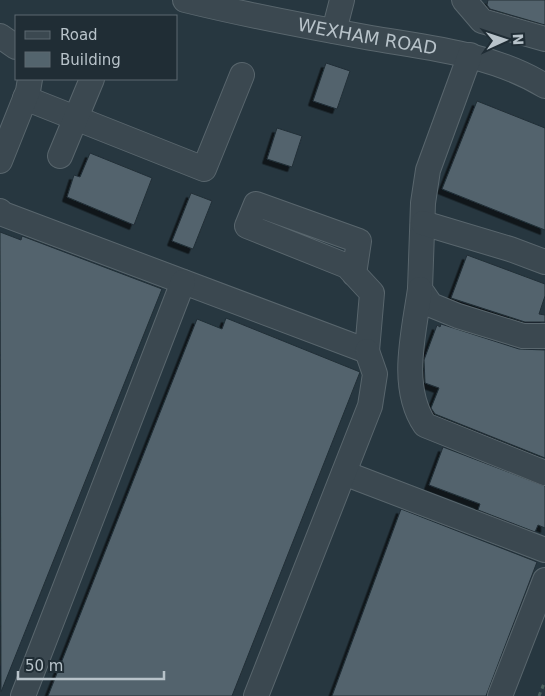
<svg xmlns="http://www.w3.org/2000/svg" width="545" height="696" viewBox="0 0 545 696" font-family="'DejaVu Sans',sans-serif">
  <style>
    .building { fill: #53646d; stroke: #222f37; filter: url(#shadow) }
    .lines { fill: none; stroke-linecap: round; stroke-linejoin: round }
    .minor-casing { stroke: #59666d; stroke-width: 26 }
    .path { stroke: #4a5f5d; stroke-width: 3; stroke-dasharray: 4 4; stroke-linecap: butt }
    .minor { stroke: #3b4850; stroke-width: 24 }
    .labels { text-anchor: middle; stroke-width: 4; stroke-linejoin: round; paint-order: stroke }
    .street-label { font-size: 18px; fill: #b8c3ca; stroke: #202d35 }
  </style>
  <defs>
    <filter id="shadow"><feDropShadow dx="-4.5" dy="4.5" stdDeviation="0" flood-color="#0009"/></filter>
  </defs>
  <rect width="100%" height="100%" fill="#273740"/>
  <path class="building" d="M488,0H545V25L490,9L487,5Z
    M326,63L350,71L337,109L313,101Z
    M477,101L545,128V230L442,189Z
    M277,128L302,136L292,167L267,159Z
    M90,153L152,178L134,225L67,197L74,175L80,177Z
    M191,193L212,201L193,249L172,241Z
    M0,232L21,240L22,236L162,289L1,692Z
    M467,255L545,284V296L539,314L545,315V322H525L451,298Z
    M226,318L360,372L232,696H48L197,319L222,329Z
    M441,324L519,349L545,350V458L435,414L431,408L439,388L425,383L424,360L437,325L440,327Z
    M443,447L545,486V528L538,525L535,532L478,510L480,504L429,485Z
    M401,509L537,562L486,696H332Z"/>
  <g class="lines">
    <g class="minor-casing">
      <g id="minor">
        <path id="s1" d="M185,0C246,15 309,27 371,38C430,48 493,54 545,86"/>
        <path d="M464,0L482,21L545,39"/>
        <path d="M334,31L342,0"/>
        <path d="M0,36L16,47"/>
        <path d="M470,55L428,170L423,203L420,289L431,305L458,316L523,336H545"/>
        <path d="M25,98L204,169L242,75"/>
        <path d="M60,156L92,79"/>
        <path d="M0,161L28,91L30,79"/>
        <path d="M0,211L3,214L367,351L372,293L347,266L247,226L256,204L359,241L354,274"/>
        <path d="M423,223L510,249L545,262"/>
        <path d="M420,289C414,332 399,387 425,425L545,473"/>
        <path d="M344,473L545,550"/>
        <path d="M23,696L183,282"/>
        <path d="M256,696L370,406L375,374L367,351"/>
        <path d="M500,696L545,580"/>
      </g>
    </g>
    <path class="path" d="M539,696L545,681"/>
    <use href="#minor" class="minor"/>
  </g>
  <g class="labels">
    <g class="street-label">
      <text dy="6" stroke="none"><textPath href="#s1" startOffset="186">WEXHAM ROAD</textPath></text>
    </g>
  </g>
  <rect x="15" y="15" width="162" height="65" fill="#202d35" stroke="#5d6971"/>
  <rect x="25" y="31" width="25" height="8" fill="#3b4850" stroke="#5d6971"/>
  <text x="60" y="40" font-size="15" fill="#b8c3ca">Road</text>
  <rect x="25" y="52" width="25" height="15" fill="#53646d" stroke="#5d6971"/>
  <text x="60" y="65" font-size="15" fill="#b8c3ca">Building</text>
  <g transform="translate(505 40) rotate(87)" stroke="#202d35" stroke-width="4" paint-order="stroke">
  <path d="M0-4L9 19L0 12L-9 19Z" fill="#b8c3ca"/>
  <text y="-8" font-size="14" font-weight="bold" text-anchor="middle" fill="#b8c3ca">N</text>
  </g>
  <path d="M18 671v8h146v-8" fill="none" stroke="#b8c3ca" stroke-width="2.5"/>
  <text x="25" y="671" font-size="15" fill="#b8c3ca" stroke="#202d35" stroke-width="4" paint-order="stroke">50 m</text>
</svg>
